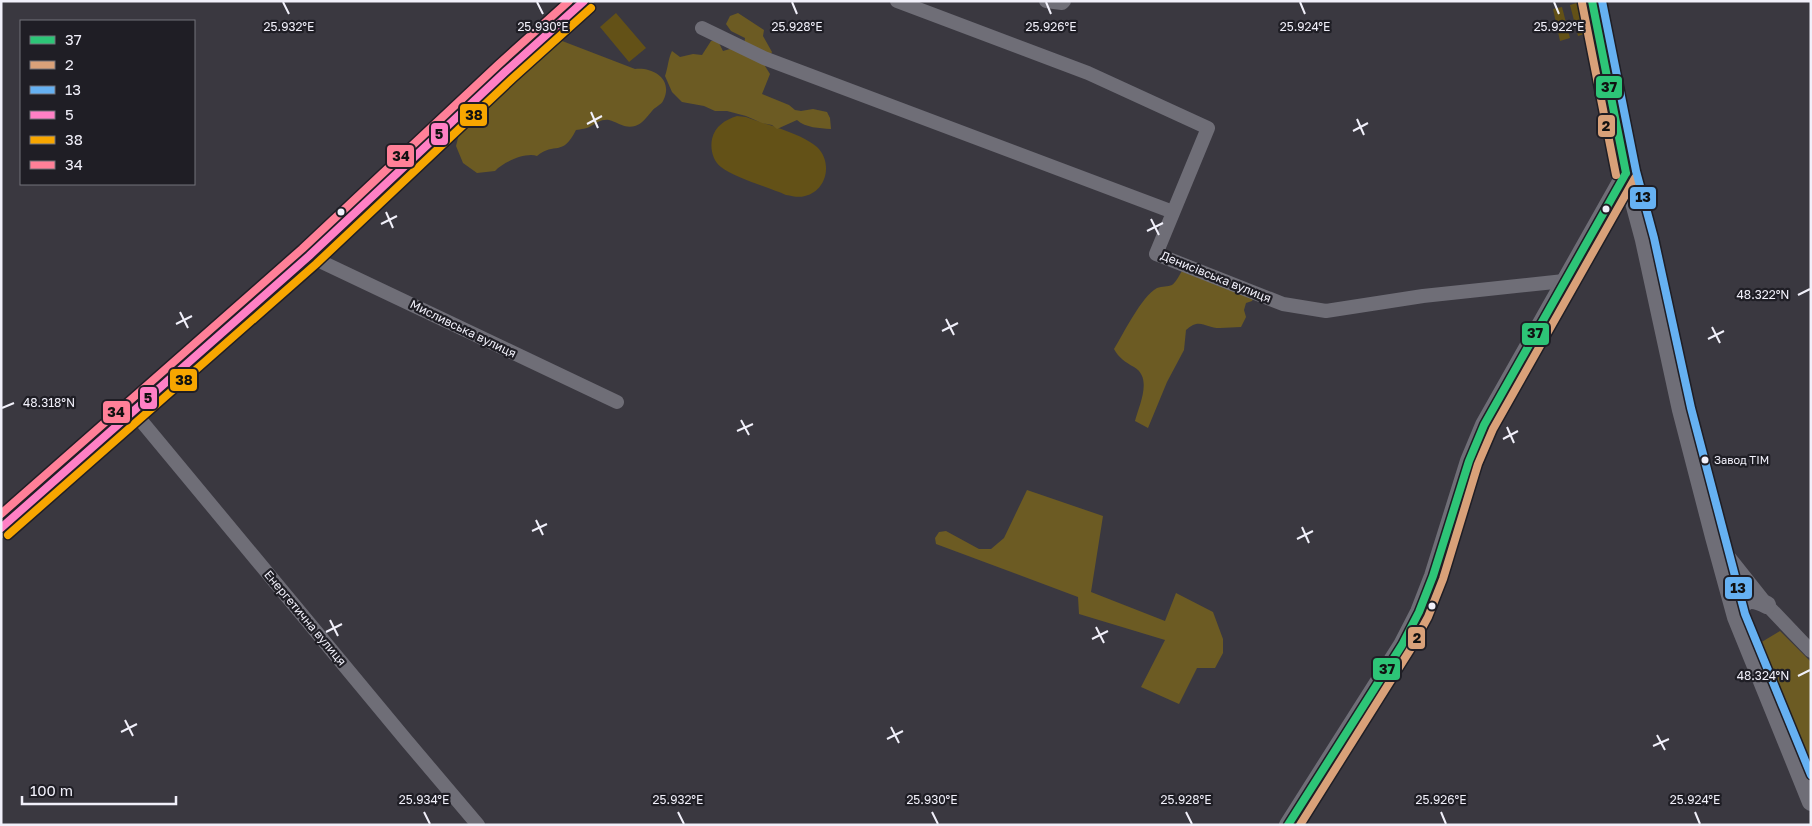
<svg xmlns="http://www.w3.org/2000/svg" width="1812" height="826" viewBox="0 0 1812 826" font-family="'Golos Text',sans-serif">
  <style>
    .green { fill: #635117 }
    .forest { fill: #6c5b23 }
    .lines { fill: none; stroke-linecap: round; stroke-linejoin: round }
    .minor { stroke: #6f6e77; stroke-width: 14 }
    .major { stroke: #6f6e77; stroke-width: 18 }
    .highway { stroke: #73727a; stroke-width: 20 }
    .bus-1-casing { stroke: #1f1e25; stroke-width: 11 }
    .bus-2-casing { stroke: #1f1e25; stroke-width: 11 }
    .bus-3-casing { stroke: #1f1e25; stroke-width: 11 }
    .bus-4-casing { stroke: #1f1e25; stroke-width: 11 }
    .bus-5-casing { stroke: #1f1e25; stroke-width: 11 }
    .bus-6-casing { stroke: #1f1e25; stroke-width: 11 }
    .bus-1 { stroke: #2dc577; stroke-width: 8 }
    .bus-2 { stroke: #d9a179; stroke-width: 8 }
    .bus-3 { stroke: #66b1f2; stroke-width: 8 }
    .bus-4 { stroke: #ff80c5; stroke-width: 8 }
    .bus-5 { stroke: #f7a600; stroke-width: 8 }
    .bus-6 { stroke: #ff8098; stroke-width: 8 }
    .ticks { fill: none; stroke: #f1f0fa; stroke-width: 2 }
    .bus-dot { fill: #f1f0fa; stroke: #1f1e25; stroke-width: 2 }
    .labels { text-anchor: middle; stroke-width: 4.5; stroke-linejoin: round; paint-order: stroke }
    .bus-label { font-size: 11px; fill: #f1f0fa; stroke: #1f1e25; text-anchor: start }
    .street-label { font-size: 12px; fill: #f1f0fa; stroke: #1f1e25 }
    .ticks-label { font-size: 12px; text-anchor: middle; fill: #f1f0fa; stroke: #1f1e25; stroke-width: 4.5; stroke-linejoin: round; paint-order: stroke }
    .line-badge { stroke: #1f1e25; stroke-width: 2 }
    .pale-badge-label { font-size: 14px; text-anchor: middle; font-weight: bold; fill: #111 }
  </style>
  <rect width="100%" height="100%" fill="#3a3840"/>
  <path class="green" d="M1580,2L1588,33L1578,36L1570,5Z
    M1562,7L1570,38L1560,41L1553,9Z
    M616,13L646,48L629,62L600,27Z
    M737,116L746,117C765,124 803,134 817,147C833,162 827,191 805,196C798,198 793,196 786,195C770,188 733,177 721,167C713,161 710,149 712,139C715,126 725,120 737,116Z"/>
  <path class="forest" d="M738,13L764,30L763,36L772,52L765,66L770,74L762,94L789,105L795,110L801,111L813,109L827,112L830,118L831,129C819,128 806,128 797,120L777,129L772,125L762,123L746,116L727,111H715L704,106L682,102L672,92L665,76C668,68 668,59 672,51L680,57L693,54L702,55L711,41H718L723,51L744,45L745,38L731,31L726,24L730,16Z
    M557,39L635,69C654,67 674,80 663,101C661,105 655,107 652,111C647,117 642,124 635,126C625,129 617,122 609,120C601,119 597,123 591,126C587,129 581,129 576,130C562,158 555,141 537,156C526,152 503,162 495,171L477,173L463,163L456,146L460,130Z
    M1186,266L1255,294L1252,301L1246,303L1244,310L1246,317L1241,327C1234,327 1227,328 1220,328C1205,328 1200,317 1186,330L1184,350L1167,382L1148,428L1135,421C1139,405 1153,378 1134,367C1125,362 1119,358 1114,349C1124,333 1141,297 1157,288C1162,286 1168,287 1172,285C1177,282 1180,272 1186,266Z
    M1027,490L1103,516L1091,592L1165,621L1176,593L1213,612L1223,639V653L1215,668H1197L1179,704L1141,687L1165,640L1079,614L1078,597L936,544L935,538L939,532L946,531L979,549H991L1004,538Z
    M1780,631L1811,662V766L1760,643Z"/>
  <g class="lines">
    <path class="minor" d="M897,1L1088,73L1208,128L1156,254L1283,304L1326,311L1423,296L1564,281
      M1046,1L1062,3L1064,1
      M702,28L764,58L1173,212
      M309,256L617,402
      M143,423L406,740L478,825
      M1717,542L1767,605L1811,651"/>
    <path class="major" d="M1592,1L1602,46L1626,173L1644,240L1681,410L1714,537L1736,617L1811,802
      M1736,617C1744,599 1748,596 1767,605
      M1288,825L1402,645L1419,612L1433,576L1469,461L1484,425L1626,173"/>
    <path class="highway" d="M1,528L132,411L309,256L505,72L584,1"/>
    <g class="bus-1-casing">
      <path id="bus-1" d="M1592,1L1626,173
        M1288,825L1402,645L1419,612L1433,576L1469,461L1484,425L1626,173"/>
    </g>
    <g class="bus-2-casing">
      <path id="bus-2" d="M1582,3L1616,175
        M1300,825L1410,650L1428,617L1443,579L1478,464L1493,429L1635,178"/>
    </g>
    <g class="bus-3-casing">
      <path id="bus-3" d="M1602,1L1636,171L1654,238L1691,408L1724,534L1745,614L1811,775"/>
    </g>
    <g class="bus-4-casing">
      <path id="bus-4" d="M1,528L309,256L505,72L584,1"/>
    </g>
    <g class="bus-5-casing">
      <path id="bus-5" d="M8,535L316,264L512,79L591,8"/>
    </g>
    <g class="bus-6-casing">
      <path id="bus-6" d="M1,514L302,249L498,65L569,1"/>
    </g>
    <use href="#bus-1" class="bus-1"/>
    <use href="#bus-2" class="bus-2"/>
    <use href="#bus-3" class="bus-3"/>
    <use href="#bus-4" class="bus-4"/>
    <use href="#bus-5" class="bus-5"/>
    <use href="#bus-6" class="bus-6"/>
  </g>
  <path class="ticks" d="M283,2L289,14M537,2L543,14M792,2L797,14M1046,2L1051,14M1300,2L1305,14M1554,2L1559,14M591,112L598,128M1357,119L1364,135M587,124L602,116M1353,131L1368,123M386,212L393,228M1151,219L1159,235M381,224L397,216M1147,231L1163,223M1798,295L1810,289M180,312L188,328M946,319L954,335M176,324L192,316M1712,327L1720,343M942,331L958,323M1708,339L1724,331M2,408L14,403M741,420L749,435M1507,427L1514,443M737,431L753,424M1503,439L1518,431M536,520L543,535M1302,527L1309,543M532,531L547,524M1297,539L1313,531M330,620L338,636M1096,627L1104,643M326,632L342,624M1092,639L1108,631M1798,676L1810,670M125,720L133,736M891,727L899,743M121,732L137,724M1657,735L1665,750M887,739L903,731M1653,746L1669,739M424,812L430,824M678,812L684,824M932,812L938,824M1186,812L1192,824M1441,812L1446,824M1695,812L1700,824"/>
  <g class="bus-dot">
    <circle cx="1606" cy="209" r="4.5"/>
    <circle cx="341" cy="212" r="4.5"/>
    <circle cx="1705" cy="460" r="4.5"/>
    <circle cx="1432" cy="606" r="4.5"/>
  </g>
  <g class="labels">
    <g class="bus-label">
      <text x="1714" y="464">Завод ТІМ</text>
    </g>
    <g class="street-label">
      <text transform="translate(1216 277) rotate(22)" y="4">Денисівська вулиця</text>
      <text transform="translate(463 329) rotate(26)" y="4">Мисливська вулиця</text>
      <text transform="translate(305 618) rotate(50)" y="4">Енергетична вулиця</text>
    </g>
  </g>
  <g class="ticks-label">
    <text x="289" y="31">25.932°E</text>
    <text x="543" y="31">25.930°E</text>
    <text x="797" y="31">25.928°E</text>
    <text x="1051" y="31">25.926°E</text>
    <text x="1305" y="31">25.924°E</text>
    <text x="1559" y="31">25.922°E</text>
    <text x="1763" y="299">48.322°N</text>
    <text x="49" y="407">48.318°N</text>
    <text x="1763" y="680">48.324°N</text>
    <text x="424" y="804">25.934°E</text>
    <text x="678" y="804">25.932°E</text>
    <text x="932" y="804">25.930°E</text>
    <text x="1186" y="804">25.928°E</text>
    <text x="1441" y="804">25.926°E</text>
    <text x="1695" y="804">25.924°E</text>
  </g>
  <g class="line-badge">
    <rect x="1595" y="75" width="28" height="24" rx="5" fill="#2dc577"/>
    <rect x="459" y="103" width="29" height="24" rx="5" fill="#f7a600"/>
    <rect x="1597" y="114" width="19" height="24" rx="5" fill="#d9a179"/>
    <rect x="430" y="122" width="19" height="24" rx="5" fill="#ff80c5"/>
    <rect x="386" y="144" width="29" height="24" rx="5" fill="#ff8098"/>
    <rect x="1629" y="186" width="28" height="24" rx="5" fill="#66b1f2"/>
    <rect x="1521" y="322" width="29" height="24" rx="5" fill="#2dc577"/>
    <rect x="169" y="368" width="29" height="24" rx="5" fill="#f7a600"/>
    <rect x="139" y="386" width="19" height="24" rx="5" fill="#ff80c5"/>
    <rect x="102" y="400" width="29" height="24" rx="5" fill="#ff8098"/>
    <rect x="1724" y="576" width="29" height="24" rx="5" fill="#66b1f2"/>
    <rect x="1407" y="626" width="19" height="24" rx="5" fill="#d9a179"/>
    <rect x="1372" y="657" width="29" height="24" rx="5" fill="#2dc577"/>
  </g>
  <g class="pale-badge-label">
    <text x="1609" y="92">37</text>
    <text x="474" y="120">38</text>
    <text x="1606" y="131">2</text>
    <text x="439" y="139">5</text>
    <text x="401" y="161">34</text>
    <text x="1643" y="202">13</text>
    <text x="1535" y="338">37</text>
    <text x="184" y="385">38</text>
    <text x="148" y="403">5</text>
    <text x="116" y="417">34</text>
    <text x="1738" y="593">13</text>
    <text x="1417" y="643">2</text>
    <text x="1387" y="674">37</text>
  </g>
  <rect width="1812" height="826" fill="none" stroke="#f1f0fa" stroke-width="5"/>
  <rect x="20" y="20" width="175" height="165" fill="#1f1e25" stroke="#73727a"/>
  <rect x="30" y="36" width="25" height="8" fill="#2dc577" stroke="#73727a"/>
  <text x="65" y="45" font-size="15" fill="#f1f0fa">37</text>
  <rect x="30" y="61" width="25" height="8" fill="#d9a179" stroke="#73727a"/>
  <text x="65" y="70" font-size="15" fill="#f1f0fa">2</text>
  <rect x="30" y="86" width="25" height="8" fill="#66b1f2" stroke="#73727a"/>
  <text x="65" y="95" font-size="15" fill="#f1f0fa">13</text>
  <rect x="30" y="111" width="25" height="8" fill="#ff80c5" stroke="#73727a"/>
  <text x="65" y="120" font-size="15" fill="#f1f0fa">5</text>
  <rect x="30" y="136" width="25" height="8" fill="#f7a600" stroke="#73727a"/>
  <text x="65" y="145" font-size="15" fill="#f1f0fa">38</text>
  <rect x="30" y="161" width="25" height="8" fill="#ff8098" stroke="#73727a"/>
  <text x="65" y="170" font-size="15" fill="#f1f0fa">34</text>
  <path d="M22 796v8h154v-8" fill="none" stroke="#f1f0fa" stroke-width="2.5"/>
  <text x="30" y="796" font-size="15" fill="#f1f0fa" stroke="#1f1e25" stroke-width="4" paint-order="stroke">100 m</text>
</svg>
